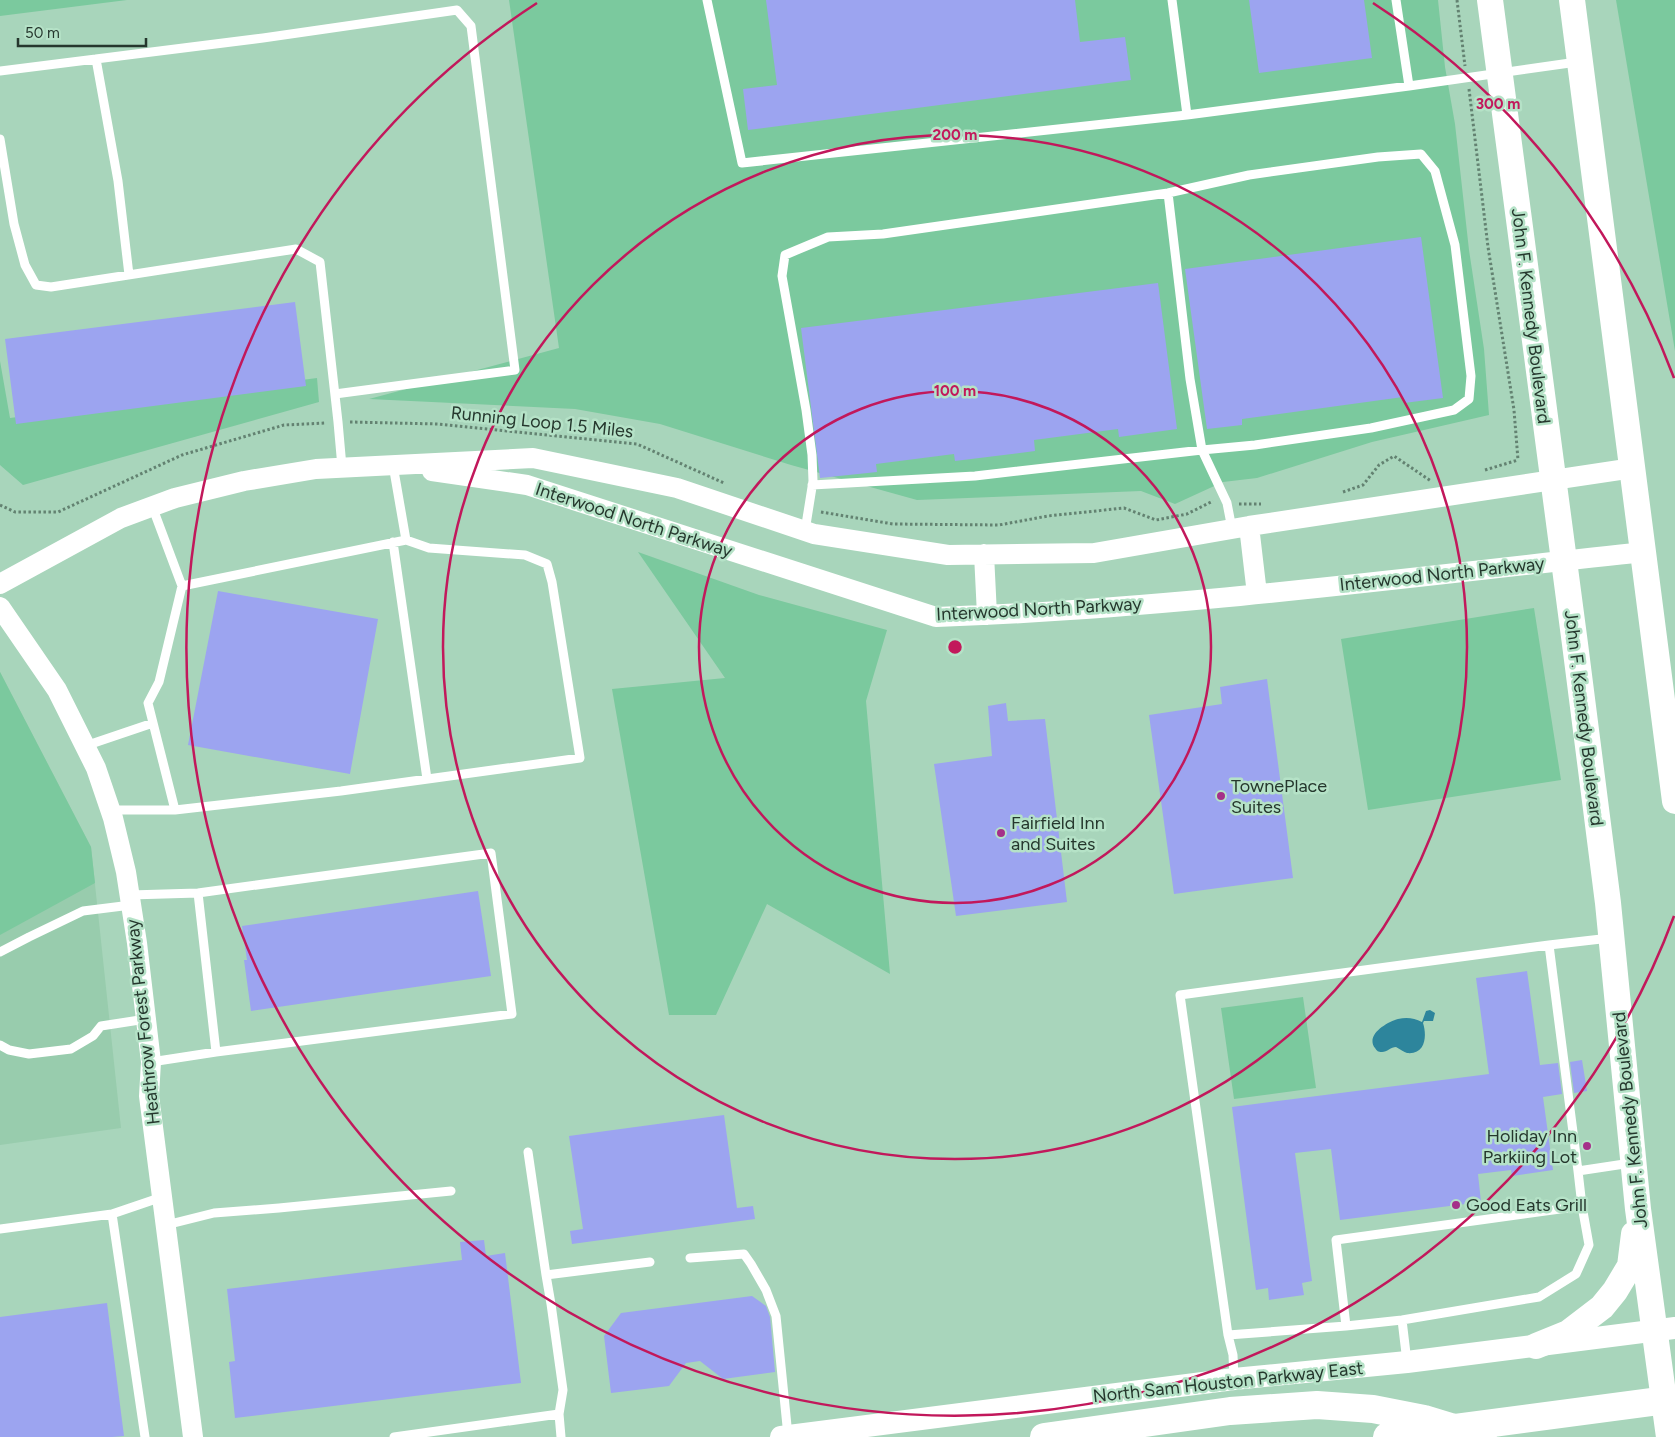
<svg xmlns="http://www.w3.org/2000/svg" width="1675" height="1437" viewBox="0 0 1675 1437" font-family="Figtree,sans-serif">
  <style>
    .built { fill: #98ccad }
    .green { fill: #7bc99e }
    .water { fill: #2d859c }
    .building { fill: #9ca4f0 }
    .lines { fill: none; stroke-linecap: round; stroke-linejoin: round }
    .path { stroke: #638271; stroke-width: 3; stroke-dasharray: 2.5 2.5; stroke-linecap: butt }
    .service { stroke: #fff; stroke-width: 9 }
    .tertiary { stroke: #fff; stroke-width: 20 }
    .secondary { stroke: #fff; stroke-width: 22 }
    .primary { stroke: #fff; stroke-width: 26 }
    .motorway { stroke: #fff; stroke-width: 28 }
    .ring { fill: none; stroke: #c2185b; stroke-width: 2.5 }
    .poi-dot { fill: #a53089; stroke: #b5e2c7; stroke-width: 2 }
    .labels { text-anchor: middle; stroke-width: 5; stroke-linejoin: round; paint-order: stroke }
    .street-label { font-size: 18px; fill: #25372d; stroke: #b5e2c7 }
    .poi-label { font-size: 18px; fill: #25372d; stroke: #b5e2c7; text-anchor: start }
    .centre { fill: #c2185b; stroke: #b5e2c7; stroke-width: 2.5 }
    .ring-label { font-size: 15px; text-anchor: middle; font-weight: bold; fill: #c2185b; stroke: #b5e2c7; stroke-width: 5; stroke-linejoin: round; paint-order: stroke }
  </style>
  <rect width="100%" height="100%" fill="#a8d5bb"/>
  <path class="built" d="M0,672L91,847L121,1128L0,1145Z"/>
  <path class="green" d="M0,0H127L0,16Z
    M509,0H1438L1445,67L1455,124L1469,250L1484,349L1489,415L1372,442L1257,478L1223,482L1175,504L1141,491L917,500L791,465L660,424L575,409L369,399L559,348Z
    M1616,0H1675V351Z
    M0,361L10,418L317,378L319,402L23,485L0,465Z
    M638,552L759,595L887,630L866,701L890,974L767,904L716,1015H669L612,689L725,678Z
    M1534,608L1561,780L1368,810L1341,639Z
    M0,672L91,847L95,883L0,935Z
    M1303,997L1316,1088L1234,1099L1221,1008Z"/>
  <path class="water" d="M1430,1010L1435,1013L1433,1021H1424L1423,1023C1427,1035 1426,1055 1407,1053C1404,1052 1400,1049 1396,1047C1391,1047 1387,1052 1382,1052C1378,1052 1377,1051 1375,1048C1365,1035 1387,1022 1398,1019C1407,1017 1414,1018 1422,1022L1426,1011Z"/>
  <path class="building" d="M766,0H1075L1080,42L1125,37L1131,80L748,130L743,89L777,85Z
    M1249,0H1364L1372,58L1259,73Z
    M1421,237L1443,398L1404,403L1403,397L1242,419V425L1207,429L1185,269Z
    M1158,283L1177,429L1119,437L1118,429L1034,440L1035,451L955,461L954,454L876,464L877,472L820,478L801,328Z
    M295,302L306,386L16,424L5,339Z
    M218,591L378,619L350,774L188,745Z
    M1267,679L1293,878L1174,894L1149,715L1222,704L1220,687Z
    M1006,703L1008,721L1045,719L1067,902L956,916L934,764L992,756L988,706Z
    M478,891L491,976L251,1011L244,960H247L242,926Z
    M1527,971L1540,1065L1558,1063L1562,1094L1543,1097L1553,1170L1512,1176L1511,1170L1478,1174L1481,1202L1340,1220L1331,1149L1295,1153L1312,1281L1302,1283L1304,1295L1269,1300L1268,1288L1256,1290L1232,1107L1489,1074L1476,978Z
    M1582,1060L1587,1091L1574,1093L1570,1062Z
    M724,1115L737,1208L753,1206L755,1219L572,1244L570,1231L583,1229L569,1136Z
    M484,1240L486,1256L505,1253L521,1383L235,1418L229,1362L235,1361L227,1289L462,1260L460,1242Z
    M752,1296L766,1306L770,1317L775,1372L723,1379L700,1361L686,1363L669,1386L611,1393L604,1336L621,1313Z
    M107,1303L124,1436L112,1437H0V1317Z"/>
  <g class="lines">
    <path class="path" d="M1457,0L1465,66
      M1469,89L1488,247L1514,410L1518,460
      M350,422L438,424L637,444L724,483
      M1485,470L1518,460
      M1343,492L1363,485L1379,465L1394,456L1431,481
      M1239,504H1261
      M0,505L15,512H58L182,455L284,425L326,423
      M821,512L893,524L999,525L1048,516L1124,508L1156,520L1187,514L1213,501"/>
    <path class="service" d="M707,0L742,163L1187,115L1409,86L1396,0
      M1172,0L1187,115
      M96,59L118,181L129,275
      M0,71L263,38L457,10L471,26L515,370L335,394
      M1409,86L1577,62
      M0,139L14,224L25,265L36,285L51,287L296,249L320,262L338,422L342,467
      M393,465L406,540L429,548L525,555L547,564L552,582L580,758L341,791L175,810L148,703L159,682L182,586L406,540
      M812,485L975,476L1202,450L1190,379L1168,193
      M152,506L182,586
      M805,531L813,481L812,455L806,410L782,276L785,255L828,237L883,234L1168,193L1249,175L1378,157L1421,154L1435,171L1455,245L1471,376L1469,399L1454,410L1371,428L1255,445L1202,450L1227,503L1232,529
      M393,542L427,779
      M85,746L153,723
      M110,810H175
      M198,893L216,1052
      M130,895L198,893L491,853L512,1014L216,1052L151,1062
      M1549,945L1578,1171
      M0,952L29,937L83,911L131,905
      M0,1045L9,1050L29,1054L71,1049L93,1036L101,1026L146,1019
      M528,1152L546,1275L551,1304L563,1390L559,1414
      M1582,1206L1589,1245L1576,1274L1539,1297L1402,1320L1346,1326L1336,1240L1582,1206L1578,1171L1631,1163
      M112,1214L162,1197
      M166,1225L214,1213L279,1208L451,1191
      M0,1229L112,1214L145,1437
      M690,1258L744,1254L751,1264L766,1290L776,1316L788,1436
      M546,1275L650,1262
      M1402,1320L1407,1362
      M1228,1335L1346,1326
      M1234,1379L1233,1355L1228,1335L1180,995L1549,945L1610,938
      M394,1437L559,1414L561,1437"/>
    <path class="tertiary" d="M432,471L527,485L936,617C1173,609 1409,577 1644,552
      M1249,526L1257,594
      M984,554L987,615
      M0,584L121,518L175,498L244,481L316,469L533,458L677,488L814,534L948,555L1094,553L1249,526L1633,468
      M0,607L57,690L96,768L113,818L126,872L137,943L151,1062L149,1096L193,1437"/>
    <path class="secondary" d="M781,1437L1234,1379L1407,1362L1675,1328"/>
    <path class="primary" d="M1490,0L1575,644L1608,903L1638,1209L1669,1437
      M1572,0L1675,801
      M1536,1346L1568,1333L1602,1307L1615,1291L1630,1266L1634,1234"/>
    <path class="motorway" d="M1044,1437L1230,1411L1317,1405L1373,1409L1424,1419L1483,1437
      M1387,1437L1675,1399"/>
  </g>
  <g class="ring">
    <circle cx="955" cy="647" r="256"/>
    <circle cx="955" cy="647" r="512"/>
    <path d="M1674 916A768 768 0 1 1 537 3M1373 3A768 768 0 0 1 1674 378"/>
  </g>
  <g class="poi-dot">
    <circle cx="1221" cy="796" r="5"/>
    <circle cx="1001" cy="833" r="5"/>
    <circle cx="1587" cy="1146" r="5"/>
    <circle cx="1456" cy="1205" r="5"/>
  </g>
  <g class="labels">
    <g class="street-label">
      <text transform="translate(1531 316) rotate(83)" y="6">John F. Kennedy Boulevard</text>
      <text transform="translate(542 422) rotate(6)" y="6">Running Loop 1.5 Miles</text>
      <text transform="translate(634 520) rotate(18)" y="6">Interwood North Parkway</text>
      <text transform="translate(1442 574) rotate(-6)" y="6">Interwood North Parkway</text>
      <text transform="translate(1039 609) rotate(-3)" y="6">Interwood North Parkway</text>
      <text transform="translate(1584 718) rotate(83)" y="6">John F. Kennedy Boulevard</text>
      <text transform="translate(143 1022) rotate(-96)" y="6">Heathrow Forest Parkway</text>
      <text transform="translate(1630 1120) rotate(-96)" y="6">John F. Kennedy Boulevard</text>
      <text transform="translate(1228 1382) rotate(-6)" y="6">North Sam Houston Parkway East</text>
    </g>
    <g class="poi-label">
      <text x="1231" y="792">TownePlace<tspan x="1231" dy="21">Suites</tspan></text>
      <text x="1011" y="829">Fairfield Inn<tspan x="1011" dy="21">and Suites</tspan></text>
      <text x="1577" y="1142" text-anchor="end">Holiday Inn<tspan x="1577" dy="21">Parkiing Lot</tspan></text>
      <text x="1466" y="1211">Good Eats Grill</text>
    </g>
  </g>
  <circle cx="955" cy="647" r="8" class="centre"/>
  <g class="ring-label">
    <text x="1498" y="109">300 m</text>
    <text x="955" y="140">200 m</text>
    <text x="955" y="396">100 m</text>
  </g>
  <path d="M18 38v8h128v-8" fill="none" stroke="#25372d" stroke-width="2.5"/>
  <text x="25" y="38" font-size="15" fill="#25372d" stroke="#b5e2c7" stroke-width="4" paint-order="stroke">50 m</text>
</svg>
